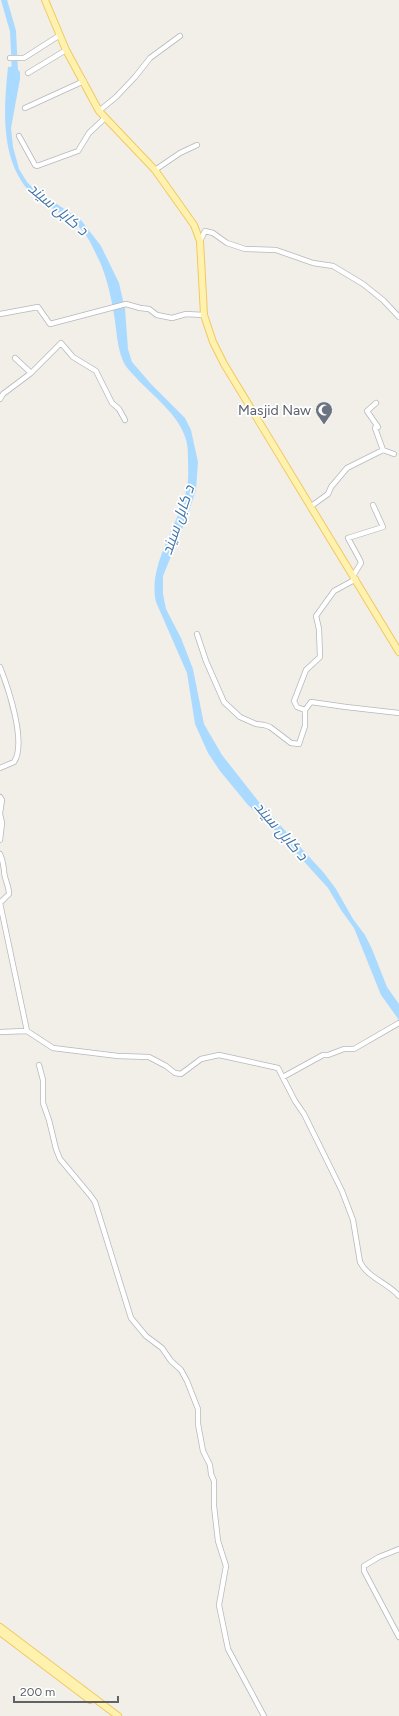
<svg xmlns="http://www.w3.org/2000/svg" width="399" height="1716" viewBox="0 0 399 1716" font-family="Figtree,Cairo,sans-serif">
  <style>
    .water { fill: #aadaff }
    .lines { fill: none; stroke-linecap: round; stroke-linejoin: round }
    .river { stroke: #aadaff; stroke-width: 6 }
    .minor-casing { stroke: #b5b8bc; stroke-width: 6 }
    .major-casing { stroke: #f2c960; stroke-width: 8 }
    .minor { stroke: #fff; stroke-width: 4.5 }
    .major { stroke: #fff2af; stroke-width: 6 }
    .labels { text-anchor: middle; stroke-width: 3.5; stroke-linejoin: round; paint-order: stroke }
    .worship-label { font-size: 14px; fill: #5b616d; stroke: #fff; text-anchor: end }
    .water-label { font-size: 15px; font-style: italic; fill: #4174aa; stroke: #fff }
  </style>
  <rect width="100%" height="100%" fill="#f1efe8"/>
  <path class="water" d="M15,66L20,72V79L11,128L13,147L19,169L27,182L34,189L81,220L101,246L119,283L125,309L128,349L132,362L151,384L185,418L191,430L198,462L196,490L185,522L163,576V594L166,609L181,638L193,669L204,724L222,755L259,802L324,873L336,889L353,919L365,935L372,949L387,987L399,1004V1020L381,995L354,928L341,910L328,888L279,834L248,805L220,771L208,753L195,724L187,673L156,602C147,563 181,523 187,486C189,478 188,470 188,461C188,452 188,443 184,434C177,415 154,396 139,381C135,376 129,371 125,365C118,352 117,336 115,321C112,301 108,281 100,262C95,253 91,241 84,233C73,217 52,210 37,199C0,167 3,114 8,67Z"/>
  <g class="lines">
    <path class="river" d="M4,0L13,31L15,73"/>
    <g class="minor-casing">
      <path id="minor" d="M10,58H24L60,35
        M28,73L66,50
        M25,108L84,81
        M99,111L116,97L135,77L150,58L180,36
        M19,136L35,165L37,166L78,151L89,133L105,118
        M155,170L180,153L197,145
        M200,241L205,231L213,233L227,243L245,249L276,250L313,263L333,266L363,284L383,300L399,317
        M0,314L38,307L50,324L126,304L140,308L149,309L157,315L172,318L186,314L204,315
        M15,358L31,373
        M0,399L3,394L31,373L61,343L73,357L96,371L112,403L119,409L125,420
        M376,403L367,411L378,427L375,428L383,450
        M310,507L328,494L331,487L347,468L383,450L394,454
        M353,576L361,563L360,560L348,538L383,527L373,505
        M197,634L206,661L224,702L240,717L256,724L264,725L270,727L291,743L299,744L305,726V710L311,702L346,707L399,713
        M0,667C8,687 27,743 14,762L0,768
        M305,710L297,707L294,701L306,670L320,657L319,629L316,616L334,591L356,579
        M0,797L2,800L0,813
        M0,814L2,823L0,840
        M0,854C3,860 3,864 4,870C4,879 9,885 9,894L0,903L27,1031
        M0,1032L27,1031L53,1048L118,1056L149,1057L166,1066L175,1073L181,1074L201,1059L219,1055L278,1068L295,1101L304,1114L342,1191L353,1220L360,1262C368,1278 388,1283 399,1296
        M39,1065L43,1080V1103L49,1120L56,1149L60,1159L90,1195L95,1202L131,1318L146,1336L162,1348L171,1361L181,1370L187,1381L198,1409V1424L203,1451L210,1465L211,1474L214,1481V1506L218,1541L226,1566L219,1605L228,1649L264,1716
        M283,1077L323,1055H328L344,1049H354L399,1023
        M399,1549L379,1557L364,1566V1571L399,1637"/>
    </g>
    <g class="major-casing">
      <path id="major" d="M45,0L66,50L99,111L155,170L194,225L200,241L204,315L213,342L224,364L399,652
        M0,1627L118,1716
        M0,1632L90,1700"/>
    </g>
    <use href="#minor" class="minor"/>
    <use href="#major" class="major"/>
  </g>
  <defs>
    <g id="mosque-pin" transform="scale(0.9)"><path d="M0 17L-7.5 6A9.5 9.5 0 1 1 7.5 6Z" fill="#6b7280" stroke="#fff"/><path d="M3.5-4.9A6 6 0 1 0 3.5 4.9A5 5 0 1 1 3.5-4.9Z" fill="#fff"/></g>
  </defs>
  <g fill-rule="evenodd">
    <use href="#mosque-pin" x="324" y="410"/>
  </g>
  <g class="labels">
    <g class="worship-label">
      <text x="311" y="415">Masjid Naw</text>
    </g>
    <g class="water-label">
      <text transform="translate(58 209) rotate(40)" y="5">د کابل سيند</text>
      <text transform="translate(178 520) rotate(-71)" y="5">د کابل سيند</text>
      <text transform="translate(281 831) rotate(49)" y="5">د کابل سيند</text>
    </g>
  </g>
  <path d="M14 1696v6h104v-6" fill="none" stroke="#5f6368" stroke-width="2"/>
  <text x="20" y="1696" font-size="12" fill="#5f6368" stroke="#ffffff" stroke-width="3" paint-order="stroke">200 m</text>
</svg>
